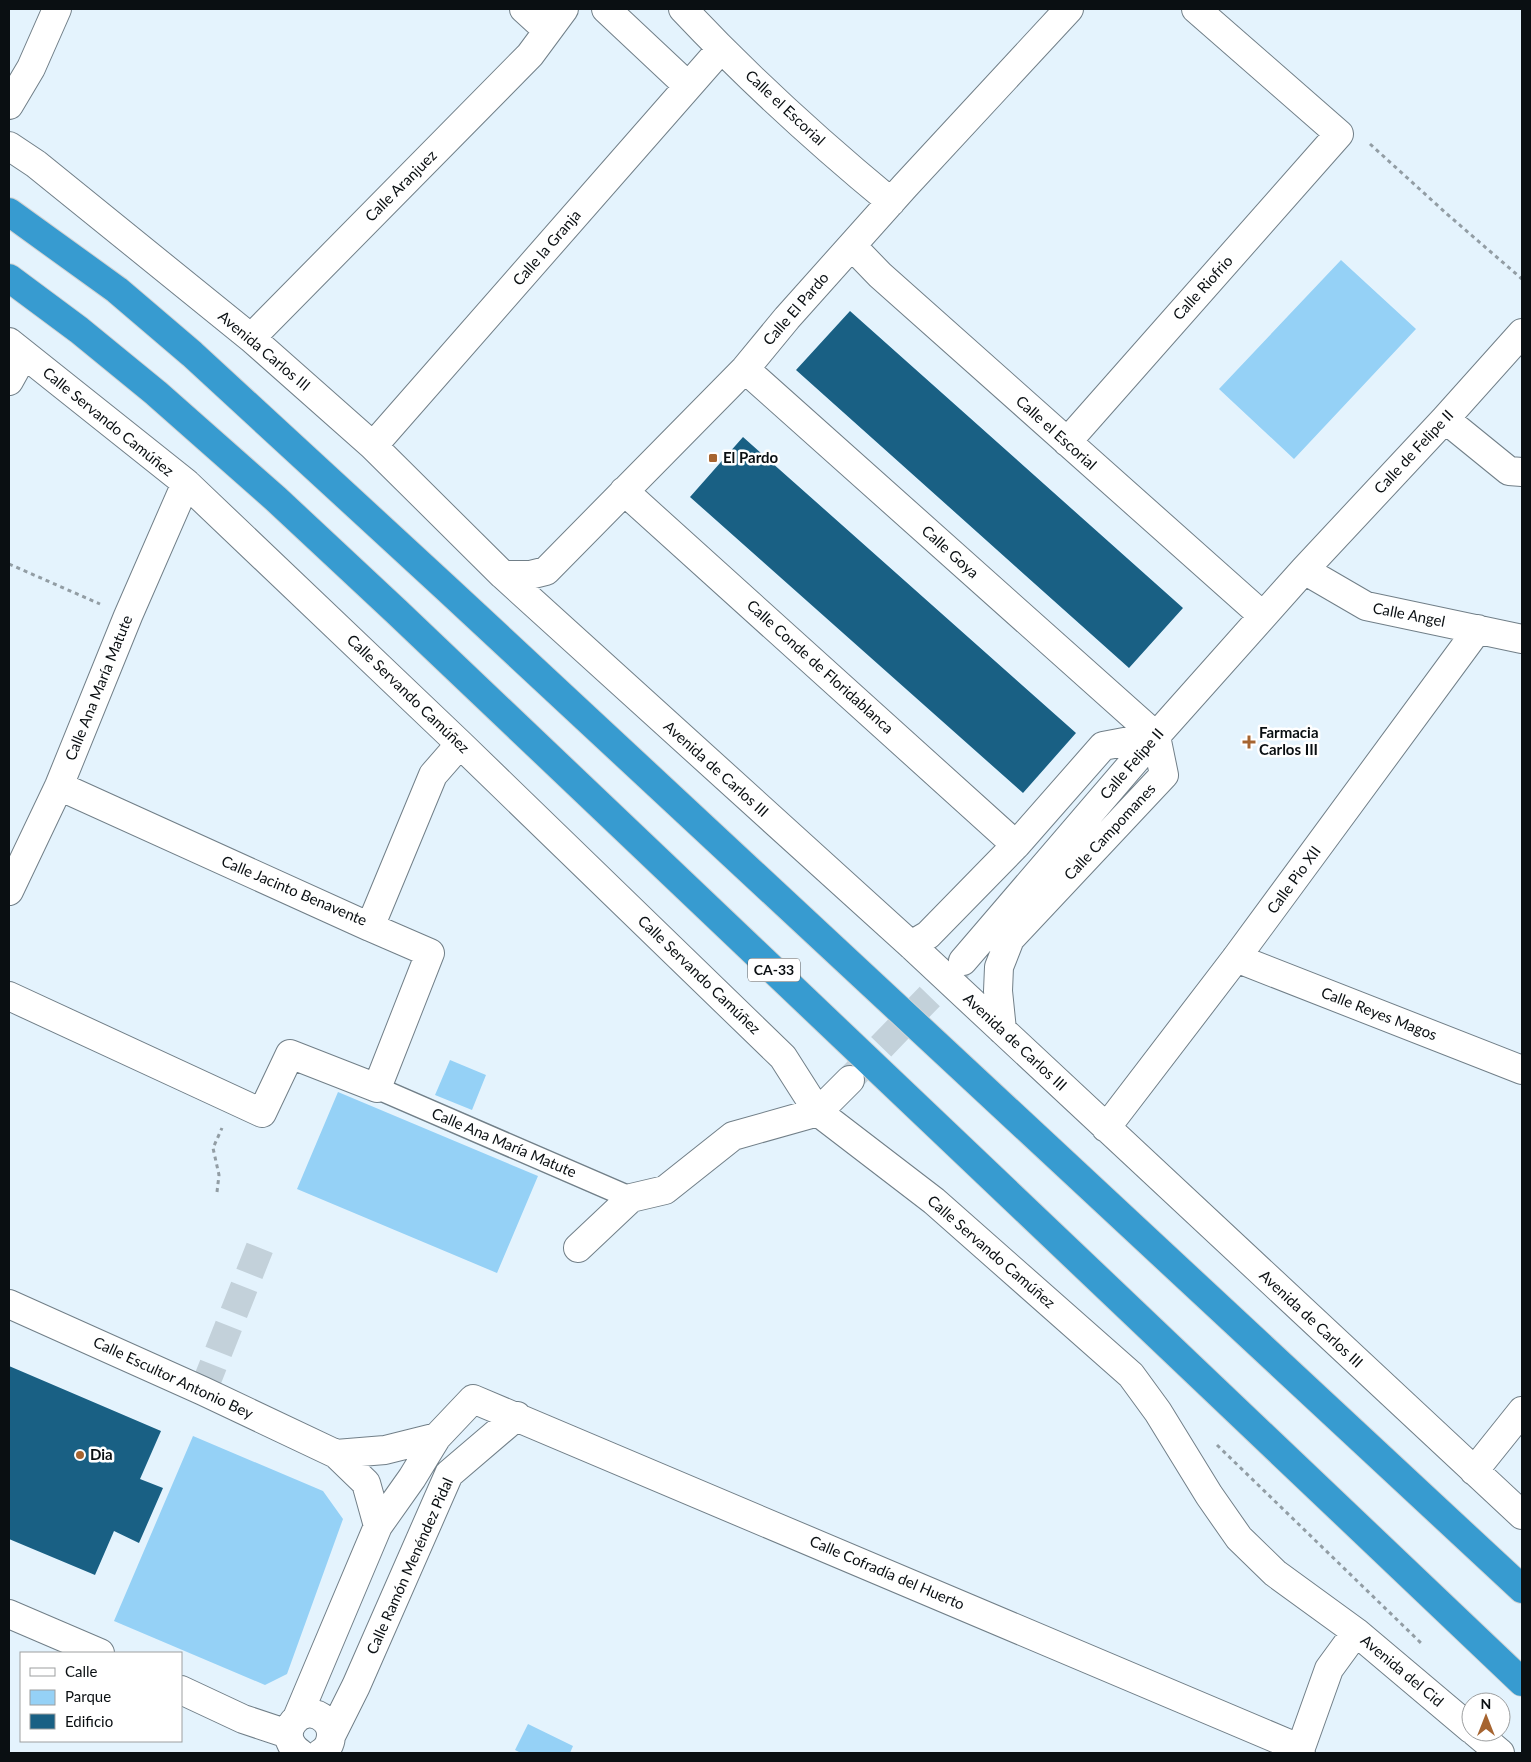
<svg xmlns="http://www.w3.org/2000/svg" width="1531" height="1762" viewBox="0 0 1531 1762" font-family="Lato,sans-serif">
  <style>
    .green { fill: #95d1f6 }
    .building { fill: #196084 }
    .lines { fill: none; stroke-linecap: round; stroke-linejoin: round }
    .minor-tunnel { stroke: #c3d1da; stroke-width: 28; stroke-dasharray: 28 14; stroke-linecap: butt }
    .pedestrian-casing { stroke: #717f88; stroke-width: 24 }
    .minor-casing { stroke: #717f88; stroke-width: 30 }
    .motorway-casing { stroke: #d3d4d4; stroke-width: 30 }
    .path { stroke: #929da4; stroke-width: 3; stroke-dasharray: 4 4; stroke-linecap: butt }
    .pedestrian { stroke: #fff; stroke-width: 21 }
    .minor { stroke: #fff; stroke-width: 28 }
    .motorway { stroke: #379bd0; stroke-width: 28 }
    .poi-dot { fill: #a66430; stroke: #fff; stroke-width: 2 }
    .labels { text-anchor: middle; stroke-width: 5; stroke-linejoin: round; paint-order: stroke }
    .shield { fill: #fff; stroke: #545759; stroke-width: 1 }
    .shield-label { font-size: 14px; font-weight: bold; fill: #0a0f12 }
    .street-label { font-size: 15px; fill: #0a0f12; stroke: #fff }
    .poi-label { font-size: 15px; font-weight: bold; fill: #0a0f12; stroke: #fff; text-anchor: start }
  </style>
  <rect width="100%" height="100%" fill="#e4f3fd"/>
  <path class="green" d="M1341,260L1416,329L1294,459L1219,389Z
    M450,1060L486,1075L472,1110L435,1095Z
    M338,1092L538,1176L497,1273L297,1189Z
    M193,1436L323,1491L343,1519L287,1674L265,1685L114,1621Z
    M528,1724L573,1746L570,1753H521L515,1750Z"/>
  <path class="building" d="M850,311L1183,608L1129,668L796,370Z
    M743,437L1076,733L1023,793L690,497Z
    M9,1366L161,1431L140,1479L163,1488L139,1543L114,1531L95,1575L9,1539Z"/>
  <g class="lines">
    <path class="minor-tunnel" d="M852,1077L963,962
      M203,1391L260,1247"/>
    <g class="pedestrian-casing">
      <path id="pedestrian" d="M377,1088L631,1198"/>
    </g>
    <g class="minor-casing">
      <path id="minor" d="M524,9L547,30
        M606,9L688,86
        M683,9C748,78 818,142 891,202
        M9,105L31,68L57,9
        M9,146L36,164L251,338L373,446L503,575L911,945L1522,1515
        M852,246L880,275L1263,616
        M251,338L530,55L564,9
        M9,342L186,483L460,744L783,1057L818,1112L934,1201L1131,1375L1158,1412L1209,1495L1239,1538L1275,1573L1356,1632L1471,1729
        M745,369L1156,736
        M9,381L24,354
        M1445,419L1509,471L1522,472
        M1067,442L1339,134L1196,9
        M373,446L721,49
        M624,491L1016,845
        M1304,570L1366,606L1522,639
        M503,575H530L546,571L745,369L787,318L905,186L1069,9
        M59,786L370,927L433,775L460,744
        M9,891L59,786L128,616L186,483
        M911,945L928,935L1016,845L1103,746L1156,736
        M1236,958L1522,1070
        M963,961L1156,736L1304,570L1445,419L1522,333
        M9,996L262,1113L290,1054L377,1088L430,953L370,927
        M1002,1030L998,991L999,967L1010,939L1164,775L1156,736
        M1106,1128L1236,958L1478,629
        M578,1248L631,1198L665,1190L733,1136L818,1112L850,1080
        M9,1304L203,1391L336,1454
        M1474,1471L1522,1411
        M378,1526L366,1483L336,1454L385,1450L437,1437
        M9,1614L100,1653
        M181,1690L243,1719L288,1734
        M297,1718L378,1526L412,1478L437,1437L473,1399L1301,1749
        M1475,1732L1500,1753
        M331,1736L356,1686L449,1474L517,1416
        M300,1753C272,1734 303,1699 325,1720C329,1724 331,1729 331,1734C331,1742 328,1749 321,1753
        M1299,1753L1329,1669L1356,1632"/>
    </g>
    <g class="motorway-casing">
      <path id="motorway" d="M9,212L117,290L192,354L445,587L1522,1589
        M9,278L79,330L156,393L276,499L397,612L1522,1682"/>
    </g>
    <path class="path" d="M1370,144L1447,214L1522,279
      M9,564L100,604
      M217,1192L219,1175L213,1148L222,1128
      M1217,1445L1421,1643"/>
    <use href="#pedestrian" class="pedestrian"/>
    <use href="#minor" class="minor"/>
    <use href="#motorway" class="motorway"/>
  </g>
  <g class="poi-dot">
    <rect x="708" y="453" width="10" height="10" rx="2.5"/>
    <path d="M1246.5 734.5h5v5h5v5h-5v5h-5v-5h-5v-5h5z"/>
    <circle cx="80" cy="1455" r="5"/>
  </g>
  <g class="labels">
    <rect class="shield" x="748" y="958.5" width="52" height="23" rx="4"/>
    <g class="shield-label">
      <text x="774" y="975">CA-33</text>
    </g>
    <g class="street-label">
      <text transform="translate(785 108) rotate(43)" y="5">Calle el Escorial</text>
      <text transform="translate(401 186) rotate(-45)" y="5">Calle Aranjuez</text>
      <text transform="translate(547 248) rotate(-49)" y="5">Calle la Granja</text>
      <text transform="translate(1203 288) rotate(-48)" y="5">Calle Riofrio</text>
      <text transform="translate(796 309) rotate(-49)" y="5">Calle El Pardo</text>
      <text transform="translate(264 351) rotate(40)" y="5">Avenida Carlos III</text>
      <text transform="translate(108 422) rotate(39)" y="5">Calle Servando Camúñez</text>
      <text transform="translate(1056 433) rotate(42)" y="5">Calle el Escorial</text>
      <text transform="translate(1414 452) rotate(-47)" y="5">Calle de Felipe II</text>
      <text transform="translate(950 552) rotate(42)" y="5">Calle Goya</text>
      <text transform="translate(1409 615) rotate(11)" y="5">Calle Angel</text>
      <text transform="translate(820 667) rotate(42)" y="5">Calle Conde de Floridablanca</text>
      <text transform="translate(99 688) rotate(-68)" y="5">Calle Ana María Matute</text>
      <text transform="translate(408 694) rotate(44)" y="5">Calle Servando Camúñez</text>
      <text transform="translate(1132 764) rotate(-49)" y="5">Calle Felipe II</text>
      <text transform="translate(716 769) rotate(42)" y="5">Avenida de Carlos III</text>
      <text transform="translate(1110 832) rotate(-47)" y="5">Calle Campomanes</text>
      <text transform="translate(1294 880) rotate(-54)" y="5">Calle Pio XII</text>
      <text transform="translate(294 891) rotate(23)" y="5">Calle Jacinto Benavente</text>
      <text transform="translate(699 975) rotate(44)" y="5">Calle Servando Camúñez</text>
      <text transform="translate(1379 1014) rotate(21)" y="5">Calle Reyes Magos</text>
      <text transform="translate(1015 1042) rotate(43)" y="5">Avenida de Carlos III</text>
      <text transform="translate(504 1143) rotate(23)" y="5">Calle Ana María Matute</text>
      <text transform="translate(991 1252) rotate(41)" y="5">Calle Servando Camúñez</text>
      <text transform="translate(1311 1319) rotate(43)" y="5">Avenida de Carlos III</text>
      <text transform="translate(173 1378) rotate(25)" y="5">Calle Escultor Antonio Bey</text>
      <text transform="translate(410 1566) rotate(-66)" y="5">Calle Ramón Menéndez Pidal</text>
      <text transform="translate(887 1573) rotate(23)" y="5">Calle Cofradía del Huerto</text>
      <text transform="translate(1402 1671) rotate(40)" y="5">Avenida del Cid</text>
    </g>
    <g class="poi-label">
      <text x="723" y="463">El Pardo</text>
      <text x="1259" y="738">Farmacia<tspan x="1259" dy="17">Carlos III</tspan></text>
      <text x="90" y="1460">Dia</text>
    </g>
  </g>
  <rect width="1531" height="1762" fill="none" stroke="#0a0f12" stroke-width="20"/>
  <rect x="20" y="1652" width="162" height="90" fill="#ffffff" stroke="#9d9fa0"/>
  <rect x="30" y="1668" width="25" height="8" fill="#ffffff" stroke="#9d9fa0"/>
  <text x="65" y="1677" font-size="15" fill="#0a0f12">Calle</text>
  <rect x="30" y="1690" width="25" height="15" fill="#95d1f6" stroke="#9d9fa0"/>
  <text x="65" y="1702" font-size="15" fill="#0a0f12">Parque</text>
  <rect x="30" y="1714" width="25" height="15" fill="#196084" stroke="#9d9fa0"/>
  <text x="65" y="1727" font-size="15" fill="#0a0f12">Edificio</text>
  <g transform="translate(1486 1717)"><circle r="24" fill="#ffffff" stroke="#9d9fa0"/>
  <path d="M0-4L9 19L0 12L-9 19Z" fill="#a66430"/>
  <text y="-8" font-size="14" font-weight="bold" text-anchor="middle" fill="#0a0f12">N</text>
  </g>
</svg>
